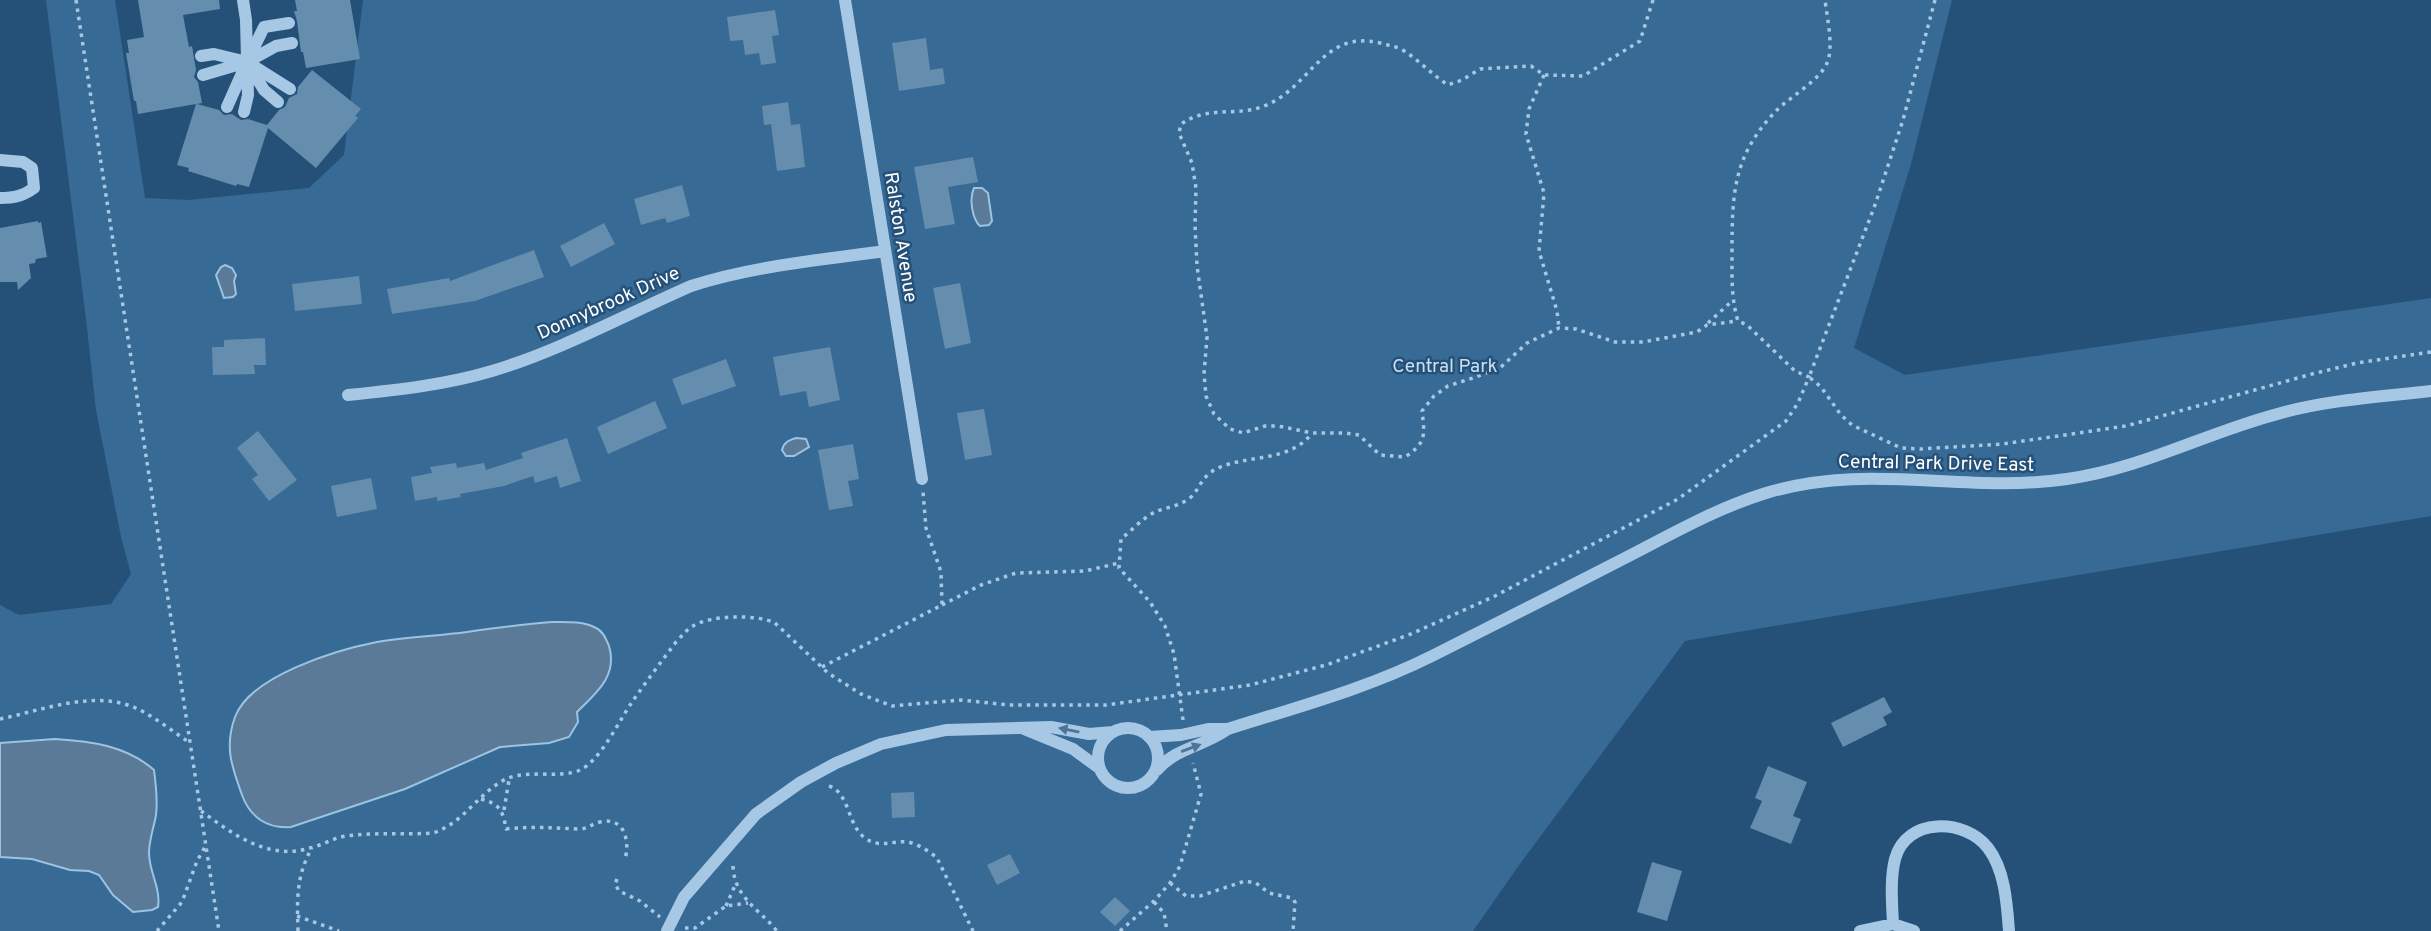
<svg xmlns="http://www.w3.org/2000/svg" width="2431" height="931" viewBox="0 0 2431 931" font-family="Overpass,sans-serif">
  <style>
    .green { fill: #386a96 }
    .water { fill: #5a7a97; stroke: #9bc4e4; stroke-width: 2 }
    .building { fill: #658dae }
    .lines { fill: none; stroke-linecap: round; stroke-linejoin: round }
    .path { stroke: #a7c8e4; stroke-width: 3.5; stroke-dasharray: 3.5 5; stroke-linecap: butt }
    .minor { stroke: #a7c8e4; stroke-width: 12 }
    .oneway { fill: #4c7599 }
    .labels { text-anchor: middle; stroke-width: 5; stroke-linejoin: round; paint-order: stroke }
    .street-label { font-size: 19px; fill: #fff; stroke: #255179 }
    .park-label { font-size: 19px; fill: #c9e0f3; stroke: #255179 }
  </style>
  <rect width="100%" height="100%" fill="#255179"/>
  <path class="green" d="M46,0H115L145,198L188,200L309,188L344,155L363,0H1952L1911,164L1854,348L1905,375L2431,298V516L1685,641L1517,868L1473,931H0V605L19,615L111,604L131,574L121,537L96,410L86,319Z"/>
  <path class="water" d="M974,188H982L988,193L992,221L989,225L980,226C972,219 969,198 974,188Z
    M225,265L232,268L236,275L234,281L236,294L233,297L224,298L216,275L221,267Z
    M796,438L806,439L809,447L794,456H786L782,450C784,442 789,440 796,438Z
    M552,622C566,622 583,621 596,628C603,631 606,639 609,646C618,676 596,693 577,712L578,722L569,737L549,743L500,747L405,789L291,827C267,829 250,817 242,795C232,767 224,747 235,717C250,676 336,650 377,642C406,637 437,636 467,632C495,628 523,624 552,622Z
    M55,739C91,741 127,746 154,770C156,785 158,800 156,815C154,827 149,840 149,853C149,872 161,888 158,907L152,910L133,912L113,895L99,875L89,871L70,870L32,859L0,857V743Z"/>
  <path class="building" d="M138,0H219L220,9L183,15L189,47L192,46L196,70L194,77L198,82L202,103L197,104L219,110L224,115L232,114L241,120L248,119L267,125L279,110L285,107L289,98L297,94L298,87L312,70L361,109L355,116L358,118L316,168L268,128L249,187L237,184L236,186L188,171L189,168L177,165L196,104L138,114L136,101H134L126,53H129L127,40L144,37Z
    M295,0H350L360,59L306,68L303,52H301L297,21L294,11H297Z
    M775,10L779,35L772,36L776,63L761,65L759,53L745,55L743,40L730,41L727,17Z
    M926,38L930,70L943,68L945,84L899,91L892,43Z
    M788,102L791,125L800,124L805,167L777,171L771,124L764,125L762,106Z
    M973,157L978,182L948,187L955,224L925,229L914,167Z
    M682,185L690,216L667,223L665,218L641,225L634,199Z
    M38,221V223L41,222L47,257L36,259L35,263L29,264L31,278L18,290L17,282H0V228Z
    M604,223L615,244L571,267L560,246Z
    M534,250L544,277L475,301L392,314L387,289L449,278L450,281Z
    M359,276L362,304L295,311L292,284Z
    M960,283L971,343L945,349L933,288Z
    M265,338L266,365H254L255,374L213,375L212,347H224V340Z
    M830,347L840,400L809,407L806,391L780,396L773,357Z
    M726,359L736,386L682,405L672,379Z
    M655,401L667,428L608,454L597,427Z
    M984,409L992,455L965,460L957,413Z
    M258,431L297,480L269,501L252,479L258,475L237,448Z
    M567,438L581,481L560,488L557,476L535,483L533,476L504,486L460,494L461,497L437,501V497L415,501L411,477L432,473L430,467L456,463L457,468L484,463L486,470L523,458L521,453Z
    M853,444L859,479L848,481L853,506L829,510L818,450Z
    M371,478L377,509L337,517L331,486Z
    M1884,697L1892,712L1883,717L1887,725L1843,747L1831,723Z
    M1768,766L1807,782L1793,816L1801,819L1791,844L1750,828L1762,801L1755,798Z
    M914,792L915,817L892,818L891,793Z
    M1010,854L1020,873L997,885L987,865Z
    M1652,862L1682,871L1667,921L1637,912Z
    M1115,897L1130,911L1115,926L1100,912Z"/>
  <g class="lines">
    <path class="path" d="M76,0L219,931
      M1653,0L1640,41L1583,76L1544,75L1531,66L1480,69L1462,80L1448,85C1431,74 1418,59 1401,49C1394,46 1387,45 1380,43C1322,29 1311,88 1264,106C1238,117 1208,105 1181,124L1179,133L1192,163L1196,188L1195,225L1197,266L1207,337L1204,374L1206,396L1214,414L1230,429L1243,433L1265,426H1278L1312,433H1346L1359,435L1380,455L1405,457C1426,443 1425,436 1422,411L1434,396L1448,386L1476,377L1501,367L1527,343L1559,328L1576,329L1615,342H1643L1697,332L1707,325L1737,321
      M1935,0L1903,120L1875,205L1809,377L1821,387L1841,415L1852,425L1901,448L1921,449L2003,444L2126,426L2312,374L2357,363L2431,352
      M1544,75L1529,109L1526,134L1544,193L1539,251L1557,311L1559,328
      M1708,323L1731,302
      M942,605L981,585L1016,573L1085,571L1119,563
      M822,667L942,605L941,572L926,528L923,492
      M0,719C44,710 96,688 140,710C157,719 174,732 190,743
      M1183,720L1174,654L1165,626L1150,602L1119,568L1121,539C1132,530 1143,518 1155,512C1167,507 1181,506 1191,497C1201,487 1201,477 1216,469C1246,454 1290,463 1312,433
      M829,786C850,793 847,825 865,838C880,849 892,840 908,842C918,844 929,851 937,858L973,931
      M481,799C500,804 503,811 506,829C531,826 554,828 579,829C587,829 592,824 600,822C625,816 630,842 625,859
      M504,810L509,780
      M201,811C233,834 268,861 310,848C323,845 333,838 346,836C375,832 404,835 433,833C464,823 478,793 506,779C528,769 561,779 580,770C600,761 619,721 632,702C646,682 661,662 676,642C682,636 686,630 693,626C710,615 757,614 775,623L828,673L861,694L892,706L961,700L1009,705H1106L1250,685L1326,665L1411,634L1495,596L1678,499L1786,421L1798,403L1809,377L1795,371L1747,325L1738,321C1731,298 1732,277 1732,253C1732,193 1733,155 1777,110C1790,97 1820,80 1827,63C1834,48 1827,17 1825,0
      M733,866C734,897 759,909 777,931
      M617,879L615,884L619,891L640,901L660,917
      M1170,883L1186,896H1200L1245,881L1256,883L1269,893L1292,898L1295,902L1293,931
      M1154,902L1164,913L1167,931
      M726,906L736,883
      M297,916L339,931
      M685,928H695L726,906L748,903
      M157,931L182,902L197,861L205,847
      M298,931C297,901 296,875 312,848
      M1120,931L1154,901L1170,883L1180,866L1201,794L1193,763"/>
    <path class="minor" d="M243,0L246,20L247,59
      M845,0L922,479
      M289,23L264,27L247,62L276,46L292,43
      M201,56L214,54L247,62L203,75
      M278,102L264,90L247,62L290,89
      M227,107L247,62L248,95L244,112
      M0,160L23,162L32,168L34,188C23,196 14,198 0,198
      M348,395C397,390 445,385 492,371C559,351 627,314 691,286C753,266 820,260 885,251
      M1098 758a30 30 0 1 1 60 0a30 30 0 1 1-60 0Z
      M1024,729L1073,749L1099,768
      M1149,737L1181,735L1208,729H1228C1297,707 1366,689 1432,656C1496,624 1561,591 1625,558C1670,535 1715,509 1763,494C1867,461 1963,494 2067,479C2140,469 2204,434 2274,415C2324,400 2379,397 2431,391
      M1157,770C1177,747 1203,747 1228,729
      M1893,924C1892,903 1890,879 1895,859C1906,817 1965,818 1988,848C2005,870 2007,904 2009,931
      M667,931L684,897L756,814L801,782L836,763L881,744L946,730L1051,727L1089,734L1113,732
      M1860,931L1893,924L1914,931"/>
  </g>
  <defs><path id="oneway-solid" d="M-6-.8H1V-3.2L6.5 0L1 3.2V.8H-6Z" transform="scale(1.75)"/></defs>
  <g class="oneway">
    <use href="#oneway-solid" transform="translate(1069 730) rotate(-168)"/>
    <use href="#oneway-solid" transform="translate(1191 748) rotate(-20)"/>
  </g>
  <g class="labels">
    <g class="street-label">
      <text transform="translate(902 237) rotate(81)" y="7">Ralston Avenue</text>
      <text transform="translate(608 302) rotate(-24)" y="7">Donnybrook Drive</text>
      <text transform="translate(1936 462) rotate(1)" y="7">Central Park Drive East</text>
    </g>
    <g class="park-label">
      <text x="1445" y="372">Central Park</text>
    </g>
  </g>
</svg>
